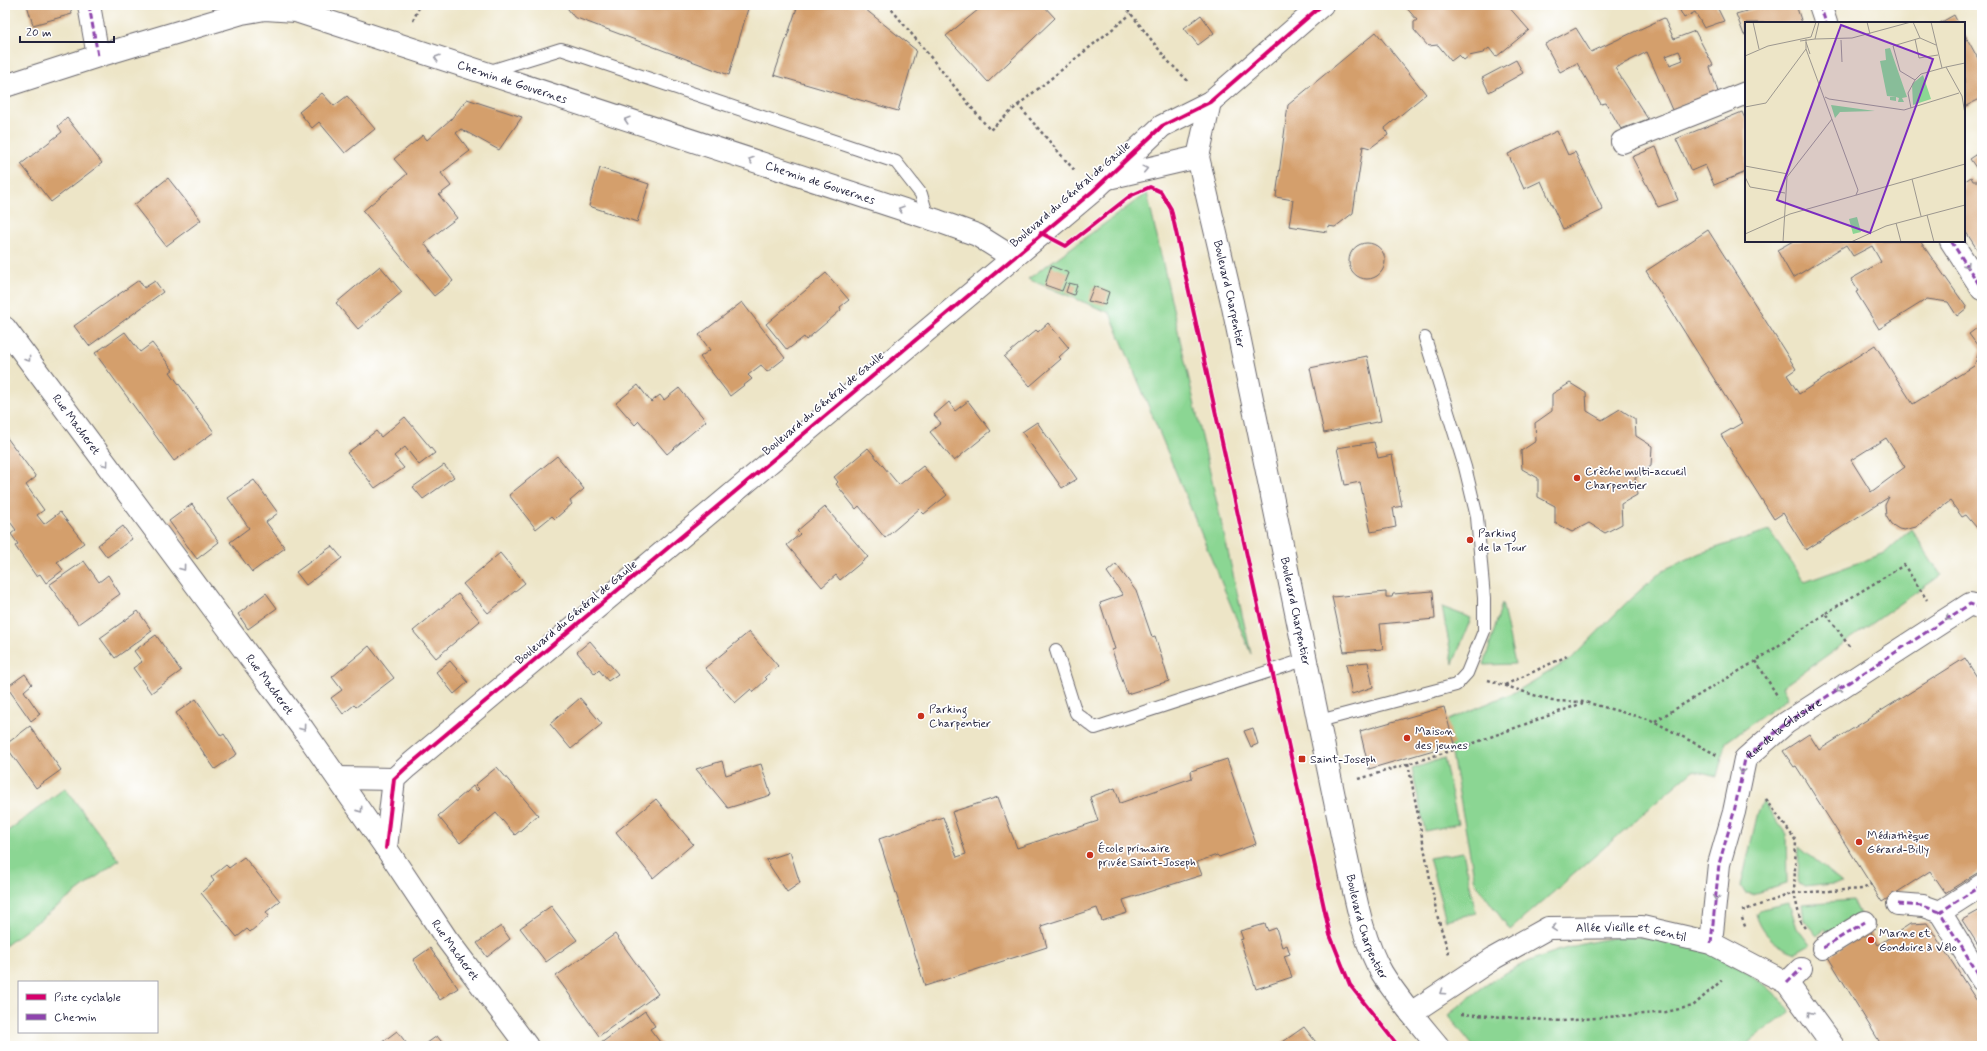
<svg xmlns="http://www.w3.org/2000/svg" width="1987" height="1051" viewBox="0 0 1987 1051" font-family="Mynerve,sans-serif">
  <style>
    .green { fill: #8bd693; stroke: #567c67 }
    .building { fill: #d49f6c; fill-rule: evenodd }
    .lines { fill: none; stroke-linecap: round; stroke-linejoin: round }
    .lane-casing { stroke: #69666c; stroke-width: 14 }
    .street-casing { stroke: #69666c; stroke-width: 24 }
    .secondary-casing { stroke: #69666c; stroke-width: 24 }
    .path { stroke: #69666c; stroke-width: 2.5; stroke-dasharray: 3 3; stroke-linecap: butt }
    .lane { stroke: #fff; stroke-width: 12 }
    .street { stroke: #fff; stroke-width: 22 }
    .secondary { stroke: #fff; stroke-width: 22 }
    .quiet { stroke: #8e44ad; stroke-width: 3; stroke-dasharray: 6 3; stroke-linecap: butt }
    .cycleway-casing { stroke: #fff; stroke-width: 6 }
    .cycleway { stroke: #d6006c; stroke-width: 4 }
    .oneway { stroke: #9c9ca7 }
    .poi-dot { fill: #c8321e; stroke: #fff; stroke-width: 1.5 }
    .labels { text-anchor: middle; stroke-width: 3.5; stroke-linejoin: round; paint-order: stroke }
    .street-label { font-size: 12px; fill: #22223b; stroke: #fff }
    .poi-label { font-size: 12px; fill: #22223b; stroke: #fff; text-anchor: start }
    .inset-road { fill: none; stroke: #9c978f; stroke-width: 1 }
    .view { fill: #7b2cbf; fill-opacity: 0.15; stroke: #7b2cbf; stroke-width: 2 }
    .inset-edge { fill: none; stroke: #22223b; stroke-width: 2 }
  </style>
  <rect width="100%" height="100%" fill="#fff"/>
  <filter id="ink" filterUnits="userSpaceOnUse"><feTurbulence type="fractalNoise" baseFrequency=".025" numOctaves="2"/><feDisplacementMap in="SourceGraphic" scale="8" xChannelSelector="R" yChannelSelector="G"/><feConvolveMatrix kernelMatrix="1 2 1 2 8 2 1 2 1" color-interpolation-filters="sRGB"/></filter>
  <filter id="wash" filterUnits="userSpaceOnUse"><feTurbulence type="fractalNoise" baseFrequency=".012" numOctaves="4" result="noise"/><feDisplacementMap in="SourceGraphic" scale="16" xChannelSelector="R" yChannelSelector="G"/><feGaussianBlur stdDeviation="0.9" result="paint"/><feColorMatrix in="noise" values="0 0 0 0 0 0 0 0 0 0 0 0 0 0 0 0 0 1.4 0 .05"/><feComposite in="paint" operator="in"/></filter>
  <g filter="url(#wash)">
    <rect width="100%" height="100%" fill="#ede5c7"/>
    <path class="green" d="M1147,193L1251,654L1110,313L1028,279Z
      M1911,529L1941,575L1782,687L1788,698L1726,742L1717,776L1693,770L1510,930L1475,882L1446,721L1517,691L1571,659L1628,601L1663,570L1701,553L1769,530L1805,582L1885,553Z
      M1502,603L1515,664L1484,665Z
      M1442,607L1471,618L1453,664Z
      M1444,758L1458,824L1425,831L1412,769Z
      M65,788L119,860L5,946V833Z
      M1763,801L1786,834L1787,884L1753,894L1745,893L1741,886L1757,816Z
      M1799,847L1842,883L1804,887L1798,882Z
      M1463,852L1476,913L1446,920L1429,858Z
      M1853,900L1860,914L1828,935L1825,928L1817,935L1804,921L1802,904Z
      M1789,903L1797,928L1810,945L1796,953C1776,946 1762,935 1756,914L1761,909Z
      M1618,937C1641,938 1668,936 1690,944C1722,955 1773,983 1790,1012L1744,1046H1473L1448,1015C1462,1004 1476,991 1492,981C1529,957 1574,944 1618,937Z"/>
    <g id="blocks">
      <path class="building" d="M27,5H70L72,14L33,25Z
        M565,5H749L729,75L574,17Z
        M798,5H860L916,50L898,111L774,75Z
        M984,5H1043L1055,18L988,82L946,36Z
        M1404,5H1507L1529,30L1496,57L1489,48L1483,53L1469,56L1464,60L1459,55L1451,61L1438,45L1428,46L1414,30V22L1417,20Z
        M1677,5H1716L1724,21L1704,28L1695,12L1684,18Z
        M1756,5H1796L1802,23H1746V34L1744,35L1736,14L1757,8Z
        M1201,15L1214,33L1198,45L1184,28Z
        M1954,15L1958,23H1940Z
        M1664,18L1674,39L1695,31L1713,65L1710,67L1718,92L1672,110L1647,52L1615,68L1648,119L1621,129L1606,103L1601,104L1577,63L1560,72L1545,44L1576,28L1591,52ZM1679,51L1683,60L1670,65L1666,56Z
        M1376,32L1426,94L1385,128L1388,135L1370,148L1363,146L1353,213L1335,227L1328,226L1327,232L1289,226L1293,200L1276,197L1288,105Z
        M1964,33L1982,66V98L1964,107Z
        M1516,60L1523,73L1489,92L1482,78Z
        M322,93L334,106L347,96L375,129L345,153L319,122L312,128L299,112Z
        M467,99L522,117L499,150L461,129L456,133L470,151L441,173L451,186L439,195L457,218L424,243L453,281L434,296L363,211L407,174L394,159L423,135L427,140L451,119Z
        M1742,112L1746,121V172L1714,185L1705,165L1691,171L1676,139Z
        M67,118L102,163L51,202L21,164L62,132L58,126Z
        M1557,131L1568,155L1575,152L1603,210L1563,229L1541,181L1524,189L1508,154Z
        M1656,147L1678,200L1658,207L1632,157Z
        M1982,151V257L1964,229V182L1971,177L1973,181H1979V172L1970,159Z
        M600,168L649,184L637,222L589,206Z
        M168,178L201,220L166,246L134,205Z
        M1708,230L1796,369L1787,375L1799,394L1875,345L1913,404L1974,366L1980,349L1969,334L1981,325L1982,327V534L1966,515L1962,517L1950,501L1916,527L1904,530L1899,529L1891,524L1886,516L1885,505L1889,497L1806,550L1783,513L1774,519L1721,435L1742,423L1646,271ZM1886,438L1905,467L1871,492L1851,460Z
        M1793,241H1920L1967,308L1957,316L1948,302L1927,299L1879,329L1856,292L1858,291L1851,279L1881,262L1872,246L1853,256L1846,245L1793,278L1777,250Z
        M1349 261a18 18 0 1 1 36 0a18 18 0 1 1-36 0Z
        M380,266L402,292L358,329L336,303Z
        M1051,266L1069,273L1062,291L1045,285Z
        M826,273L849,300L840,307L841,310L806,340L804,337L787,350L766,324Z
        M139,280L144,288L155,281L163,292L89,346L74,326Z
        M1069,283L1077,285L1074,295L1066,292Z
        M1094,286L1109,292L1105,305L1088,301Z
        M742,302L785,358L767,372L761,365L748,375L752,379L730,396L700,357L710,350L699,335Z
        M1048,323L1069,348L1059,357L1061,359L1030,386L1004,357L1036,330L1038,332Z
        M125,332L140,352L152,343L173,370L170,372L214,432L174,461L95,353Z
        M1367,356L1381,421L1324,433L1310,368Z
        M1570,383L1586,393L1587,411L1602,420L1620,409L1635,419L1636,436L1652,446L1651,466L1635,478L1637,495L1621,504L1622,524L1605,533L1589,523L1572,532L1555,523V506L1538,497V478L1522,469L1521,451L1536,441L1535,423L1552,411V394Z
        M638,385L651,402L660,395L664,400L679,388L706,421L667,454L639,421L635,425L616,403Z
        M968,401L991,431L954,461L930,432L941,423L934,415L949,402L955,411Z
        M405,417L435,453L419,465L405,447L394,456L404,468L375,488L347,453L376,431L381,437Z
        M1037,422L1077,479L1062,488L1022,432Z
        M5,435L36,477L26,485L44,510L37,515L44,524L60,512L84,543L57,562L63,570L46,583L40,574L36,576L15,546L18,544L11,534L16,530L5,515Z
        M1374,442L1378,458L1392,455L1402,506L1393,508L1396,527L1371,532L1360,482L1345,485L1337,448Z
        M868,448L899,485L923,466L947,495L924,514L919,509L885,538L859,506L856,509L836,484L838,482L834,477Z
        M557,456L584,489L570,501L572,504L555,519L552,516L536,529L509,495Z
        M444,465L454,477L423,499L413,487Z
        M254,480L278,513L266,522L285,548L252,572L230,542L249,528L228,498Z
        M192,504L219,542L197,559L169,521Z
        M825,507L868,557L840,580L836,575L822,587L787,545L800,534L797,531Z
        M123,526L132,539L107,557L98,545Z
        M332,546L342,558L306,585L296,572Z
        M500,553L525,583L488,613L463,584Z
        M84,561L99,582L108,575L120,594L78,624L49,585Z
        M1116,564L1136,591L1152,637L1155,636L1169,681L1127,694L1112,650L1115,649L1100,603L1123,595L1107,572Z
        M1433,591L1435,619L1380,624L1383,649L1344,652L1332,597L1386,592V597H1392L1393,594Z
        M266,593L277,608L248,629L238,614Z
        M458,594L480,621L436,658L413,631Z
        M138,611L152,631L115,658L100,638Z
        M749,632L778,666L765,677L767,679L753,692L751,689L735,703L705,668Z
        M156,635L181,671L151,693L133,668L142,662L134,651Z
        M590,641L618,674L608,681L599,670L595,674L577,652Z
        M369,646L394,678L356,707L354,705L343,714L331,698L342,690L332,677Z
        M1965,658L1982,685V870L1945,893L1930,871L1882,902L1796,766L1794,767L1783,751L1809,734L1819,750Z
        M450,661L468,682L454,694L436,672Z
        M1368,662L1373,687L1352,694L1346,664Z
        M25,674L32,684L24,691L40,714L31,721L7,687Z
        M580,698L602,724L571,749L550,724Z
        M196,699L221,736L224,734L237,754L215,769L176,713Z
        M1444,707L1454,744L1369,769L1360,731Z
        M30,726L61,770L36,788L5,745Z
        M1253,728L1258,744L1251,747L1244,731Z
        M1227,759L1256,844L1219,857L1217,855L1197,862L1202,875L1123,900L1127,913L1102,921L1097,908L1041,926L1047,947L925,986L879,839L943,817L957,857L966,854L952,812L998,797L1017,848L1098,821L1090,797L1115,788L1120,803L1192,778L1191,771Z
        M722,761L726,775L761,764L771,795L728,808L696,769Z
        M497,767L538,815L515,835L496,813L460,843L438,816L473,786L477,791L479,789L475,785Z
        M656,799L693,844L653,878L616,832Z
        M790,852L800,883L787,892L766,860Z
        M244,857L280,901L266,912L269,916L250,932L247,929L237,937L201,893L214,881L211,877L226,865L229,868Z
        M551,906L577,940L546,962L520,928Z
        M1982,909V951L1962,920Z
        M1927,923L1982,1009V1046H1882L1828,957L1870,930L1878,945L1910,924Z
        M1265,924L1268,931L1276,928L1282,947L1287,945L1290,954L1284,956L1292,977L1256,989L1240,940L1243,939L1240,931Z
        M501,926L510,939L487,957L477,943Z
        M615,934L658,994L599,1036L556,976Z
        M430,948L458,988L440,1000L413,960Z
        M645,1011L655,1026L650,1029L663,1046H597Z
        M1304,1027L1319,1046H1277Z
        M397,1031L407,1044L404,1046H377Z
        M437,1036L445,1046H423Z"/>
    </g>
  </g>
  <g filter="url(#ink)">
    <use href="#blocks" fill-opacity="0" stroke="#69666c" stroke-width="1"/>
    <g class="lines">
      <g class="lane-casing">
        <path id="lane" d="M487,72L561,49L896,162L921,194L928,218
          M1056,650L1076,713L1095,728L1307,659
          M1319,721L1456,685L1467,673L1484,631V598L1477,517L1465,467L1425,338"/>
      </g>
      <g class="street-casing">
        <g id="street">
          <path d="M89,5L98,56"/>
          <path d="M1820,5L1826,23"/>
          <path d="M1622,142L1746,93"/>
          <path d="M1951,241L1982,289"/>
          <path d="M1982,885L1940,912L1982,980"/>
          <path d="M1898,904L1923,906L1940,912"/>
          <path d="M1711,943L1719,864L1734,812L1745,759L1786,723L1970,604L1982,608"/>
          <path d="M1823,948L1865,922"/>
          <path d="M1787,983L1801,969"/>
          <path id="s1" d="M1411,1013L1494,958L1548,928L1642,927L1711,943L1787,983L1833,1046"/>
        </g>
      </g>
      <g class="secondary-casing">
        <g id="secondary">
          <path id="s2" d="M5,86L98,56L242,13L265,9L296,11L938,221L977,235L1012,257"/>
          <path id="s3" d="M1210,102L1198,157L1232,302L1344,845C1354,887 1360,936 1382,973C1398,999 1419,1023 1438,1046"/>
          <path d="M1108,178L1198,157"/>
          <path id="s4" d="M5,328L303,729L386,848L446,938L527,1046"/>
          <path d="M338,778L394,779"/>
          <path d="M386,848L394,779L407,767L1093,191L1162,126L1210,102L1322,5"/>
        </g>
      </g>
      <path class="path" d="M888,5L990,130L1018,105L1075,171
        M1124,5L1168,61L1188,81
        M413,21L420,5
        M1018,105L1131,14
        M1826,613L1904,565L1927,600
        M1756,661L1778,697
        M1488,680L1552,701L1585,702L1651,720L1717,755
        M1505,685L1567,656
        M1655,721L1756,661L1826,613L1851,649
        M1408,763L1437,915L1449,954
        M1359,779L1463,747L1583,703
        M1766,799L1796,841L1794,893L1801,923L1805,928
        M1742,911L1794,893L1863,889L1871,884
        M1742,918L1746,929
        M1461,1014L1562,1021L1666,1012L1693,1006L1722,980"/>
      <use href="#lane" class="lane"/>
      <use href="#street" class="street"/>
      <use href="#secondary" class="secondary"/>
      <g class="quiet">
        <path d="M89,5L98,56"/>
        <path d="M295,5L296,11"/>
        <path d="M1820,5L1826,23"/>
        <path d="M1951,241L1982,289"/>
        <path d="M1982,885L1940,912L1982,980"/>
        <path d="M1898,904L1923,906L1940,912"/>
        <path id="s5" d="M1711,943L1719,864L1734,812L1745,759L1786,723L1970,604L1982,608"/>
        <path d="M1823,948L1865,922"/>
        <path d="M1787,983L1801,969"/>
      </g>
      <g class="cycleway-casing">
        <path id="cycleway" d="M1041,233L1066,246L1130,196L1150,187L1161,192L1171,209L1330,935L1350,985L1398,1046
          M386,848L394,779L407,767L1093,191L1162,126L1210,102L1322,5"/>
      </g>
      <use href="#cycleway" class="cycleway"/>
    </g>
    <defs><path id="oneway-chevron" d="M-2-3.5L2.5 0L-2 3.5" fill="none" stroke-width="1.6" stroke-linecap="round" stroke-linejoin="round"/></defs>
    <g class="oneway">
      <use href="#oneway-chevron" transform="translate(437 58) rotate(-162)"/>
      <use href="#oneway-chevron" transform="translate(627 120) rotate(-162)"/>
      <use href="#oneway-chevron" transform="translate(751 160) rotate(-162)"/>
      <use href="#oneway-chevron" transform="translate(1145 169) rotate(-13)"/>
      <use href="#oneway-chevron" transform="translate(901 209) rotate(-161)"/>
      <use href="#oneway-chevron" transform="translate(1967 265) rotate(58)"/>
      <use href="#oneway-chevron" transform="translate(28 359) rotate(53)"/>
      <use href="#oneway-chevron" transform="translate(106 464) rotate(53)"/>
      <use href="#oneway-chevron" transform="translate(183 568) rotate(53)"/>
      <use href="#oneway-chevron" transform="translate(1948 618) rotate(146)"/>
      <use href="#oneway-chevron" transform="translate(1839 689) rotate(147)"/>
      <use href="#oneway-chevron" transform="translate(303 728) rotate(54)"/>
      <use href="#oneway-chevron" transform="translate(1742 771) rotate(102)"/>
      <use href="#oneway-chevron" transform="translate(360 810) rotate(55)"/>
      <use href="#oneway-chevron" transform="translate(1716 898) rotate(96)"/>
      <use href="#oneway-chevron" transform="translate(1554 928) rotate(175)"/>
      <use href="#oneway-chevron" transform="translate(1442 992) rotate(146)"/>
      <use href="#oneway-chevron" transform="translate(1810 1014) rotate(-126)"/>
    </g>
  </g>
  <g class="poi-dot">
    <circle cx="1577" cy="478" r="4"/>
    <circle cx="1470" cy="540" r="4"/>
    <circle cx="921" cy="716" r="4"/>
    <circle cx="1407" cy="738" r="4"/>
    <rect x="1298" y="755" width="8" height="8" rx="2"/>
    <circle cx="1859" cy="842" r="4"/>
    <circle cx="1090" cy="855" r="4"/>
    <circle cx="1871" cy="940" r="4"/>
  </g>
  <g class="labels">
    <g class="street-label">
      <text dy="4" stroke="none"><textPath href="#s2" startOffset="530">Chemin de Gouvernes</textPath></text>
      <text dy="4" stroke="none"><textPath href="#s2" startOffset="854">Chemin de Gouvernes</textPath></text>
      <text transform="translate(1070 194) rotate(-41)" y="4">Boulevard du Général de Gaulle</text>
      <text dy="4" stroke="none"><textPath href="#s3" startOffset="197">Boulevard Charpentier</textPath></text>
      <text transform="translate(823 403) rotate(-40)" y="4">Boulevard du Général de Gaulle</text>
      <text dy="4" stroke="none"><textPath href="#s4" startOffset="120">Rue Macheret</textPath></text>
      <text dy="4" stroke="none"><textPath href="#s3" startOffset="521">Boulevard Charpentier</textPath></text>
      <text transform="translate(576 612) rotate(-40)" y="4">Boulevard du Général de Gaulle</text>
      <text dy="4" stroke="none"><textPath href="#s4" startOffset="444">Rue Macheret</textPath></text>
      <text dy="4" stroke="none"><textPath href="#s5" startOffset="237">Rue de la Glaisière</textPath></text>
      <text dy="4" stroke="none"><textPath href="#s3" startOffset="845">Boulevard Charpentier</textPath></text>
      <text dy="4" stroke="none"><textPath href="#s1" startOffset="245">Allée Vieille et Gentil</textPath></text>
      <text dy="4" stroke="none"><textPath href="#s4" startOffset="768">Rue Macheret</textPath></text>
    </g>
    <g class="poi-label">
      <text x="1585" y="475">Crèche multi-accueil<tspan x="1585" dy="14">Charpentier</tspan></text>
      <text x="1478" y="537">Parking<tspan x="1478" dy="14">de la Tour</tspan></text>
      <text x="929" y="713">Parking<tspan x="929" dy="14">Charpentier</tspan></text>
      <text x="1415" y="735">Maison<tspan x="1415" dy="14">des jeunes</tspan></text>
      <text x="1310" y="763">Saint-Joseph</text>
      <text x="1867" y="839">Médiathèque<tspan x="1867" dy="14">Gérard-Billy</tspan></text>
      <text x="1098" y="852">École primaire<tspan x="1098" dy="14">privée Saint-Joseph</tspan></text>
      <text x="1879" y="937">Marne et<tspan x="1879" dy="14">Gondoire à Vélo</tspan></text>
    </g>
  </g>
  <g transform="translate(1745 22)">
    <rect width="220" height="220" fill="#ede5c7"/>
    <path d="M145,26L162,75L157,76L159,80H153L154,76L151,75V79L145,78V75H151L142,74L135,39L141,38L140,27ZM178,53L186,77L168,83L167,62ZM86,83L130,89L95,90L90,96ZM112,195L116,210L108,212L104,197Z" fill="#8bd693"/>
    <path class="inset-road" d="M8,0L14,27M122,0L125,12M168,0L175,16L191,23M186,0L197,46M61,17V27L113,168L111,173M70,17L107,16L166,0M170,17L174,36L193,33M96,18L97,40M55,19L70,17L74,0M61,20L65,32M0,34L23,24L66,15L71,0M201,45L220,41M170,58L155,49L148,24L175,16M80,75L84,77L159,88L214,71M0,85L21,81L61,27M166,86L163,71L170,58L176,52L201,45L217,74L220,92M0,144L43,152M0,155L5,165L40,171M167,157L176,194M182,193L189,220M151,201L156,220M0,212L45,192L220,142M38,220L42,155L87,97M106,220L141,204L220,183"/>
    <path class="view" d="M96,3L188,37L125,211L32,178Z"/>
    <rect width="220" height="220" class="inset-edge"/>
  </g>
  <rect width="1987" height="1051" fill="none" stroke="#fff" stroke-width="20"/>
  <rect x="18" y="981" width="140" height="52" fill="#ffffff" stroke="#a7a7b1"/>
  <rect x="26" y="994" width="20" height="6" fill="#d6006c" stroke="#a7a7b1"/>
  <text x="54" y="1001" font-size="12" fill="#22223b">Piste cyclable</text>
  <rect x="26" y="1014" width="20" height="6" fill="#8e44ad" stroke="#a7a7b1"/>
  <text x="54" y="1021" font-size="12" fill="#22223b">Chemin</text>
  <path d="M20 36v6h94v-6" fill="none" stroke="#22223b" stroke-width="2"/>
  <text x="26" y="36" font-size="12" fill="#22223b" stroke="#ffffff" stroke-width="3" paint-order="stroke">20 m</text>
</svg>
